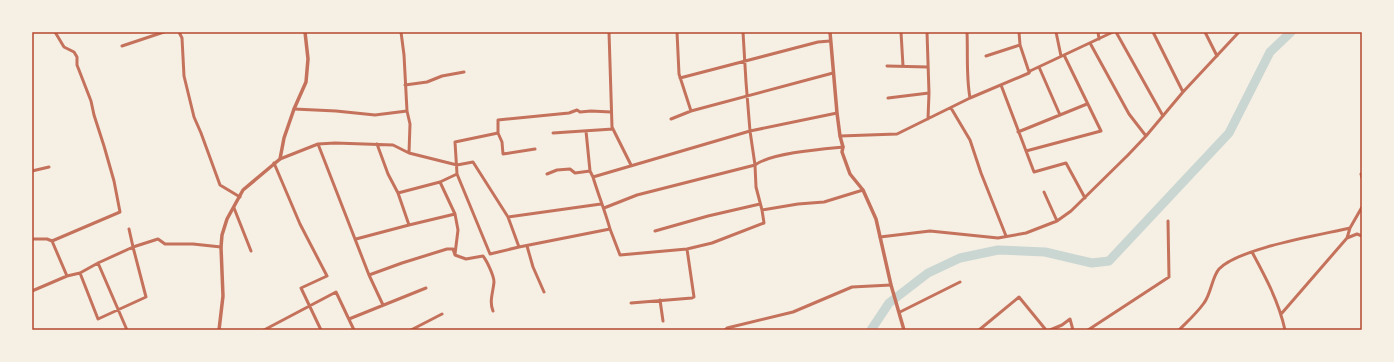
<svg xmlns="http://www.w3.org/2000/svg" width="1394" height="362" viewBox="0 0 1394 362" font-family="Bitter,serif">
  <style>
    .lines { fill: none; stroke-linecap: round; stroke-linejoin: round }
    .river { stroke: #c9d6d2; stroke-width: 9 }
    .minor { stroke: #c5725c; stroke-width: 3 }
    .tertiary { stroke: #c5725c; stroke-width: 3.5 }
    .neatline { fill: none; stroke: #b5482f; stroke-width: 1.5 }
  </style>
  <rect width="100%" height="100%" fill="#f6efe4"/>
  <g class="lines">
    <path class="river" d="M871,330L889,303L928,273L960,258L998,250L1045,252L1092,263L1109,261L1229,133L1270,52L1291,32"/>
    <path class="minor" d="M55,32L64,47L74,52L77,57V65L91,101L94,115L104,146L114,181L120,212L52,241L67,276
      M179,32L182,38L184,76L194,117L201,133L220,185L240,197
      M401,32L404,55L407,111
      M609,32L612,127L631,165
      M677,32L679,74L691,111
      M743,32L746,82L750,131L755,165L756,187L762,210
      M901,32L903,66
      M927,32L929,93L928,119
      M967,32C968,54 966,76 970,98
      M1019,32L1020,45L1029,72
      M1056,32L1061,56
      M1098,32L1099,39
      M1116,32L1163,116
      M1153,32L1183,92
      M1205,32L1217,56
      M1090,43L1129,114L1146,136
      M122,46L164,32
      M986,56L1020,45
      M887,66L928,67
      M1039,67L1060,115
      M680,78L818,42L830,41
      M405,85L427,82L442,76L464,72
      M1001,85L1034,172L1066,163L1085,198
      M888,98L929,93
      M951,108L970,140L981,173L1006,236
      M294,109L336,111L375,115L407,111L410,124L409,153
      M671,119L691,111L833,73
      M586,131L590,171
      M1018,132L1087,104
      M498,133L502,142L503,154L535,149
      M553,133L613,129
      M840,136L897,134L970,98L1029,73L1030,71L1113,32
      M318,144L369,275L383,305
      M377,144L388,174L398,193L409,225
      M1026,151L1101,131L1064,55
      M280,159L318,144L335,143L393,145L409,153L457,165L473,162L508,217L519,247L610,229C605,211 598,194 593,177L750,131L837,113
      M274,163L300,224L327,276L301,288L321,330
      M32,171L49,167
      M547,174L557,170L570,169L575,173L590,171L593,177
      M1361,174L1362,178
      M440,182L455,214L458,230L455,254
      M1044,192L1057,221
      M398,193L440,182L457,174
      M234,208L251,251
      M604,208L637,195L755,165C771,153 822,149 843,147
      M508,217L601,204
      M610,229L620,255L687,249L712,243L764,223L762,210L798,204L824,202L863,190
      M655,231L708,216L760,204
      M880,237L930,231L998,238L1026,233L1057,221L1071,211L1128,155L1146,136L1183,92L1239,32
      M1347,238L1357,234L1362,236
      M32,239H47L52,241
      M356,239L409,225L455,214
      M527,246L533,267L544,292
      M519,247L490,254L457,174L455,142L498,133V120L569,113L577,110L580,112L591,111L611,112
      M1252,252C1265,276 1279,302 1285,330
      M98,263L127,330
      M80,273L98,319L146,297L133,247L129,229
      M369,275L402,263L447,249H453L455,255L466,259L483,256C487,261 494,276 494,282C493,293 489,301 493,311
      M32,291L67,276L80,273L98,263L133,247L158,239L165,244H193L221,247
      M660,300L663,321
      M631,303L692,298L694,297L687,249
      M900,312L960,282
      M1282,313L1347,238L1350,228L1362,207
      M349,319L426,288
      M264,330L336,292L354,330
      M411,330L442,314
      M725,330L727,328L793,312L852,287L891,285
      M979,330L1019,297L1046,330
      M1050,330L1062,325L1070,319L1073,330
      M1088,330L1169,277L1168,221
      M1179,330C1188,321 1197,313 1204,303C1211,294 1212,277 1219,269C1239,248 1320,235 1350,228"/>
    <path class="tertiary" d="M830,32L837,113L840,136L843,147L842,152L850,174L863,190L876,219L891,285L904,330
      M219,330L223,296L221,247L222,235L227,219L243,190L280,159L284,138L294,109L306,82L308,59L305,32"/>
  </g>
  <rect width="1394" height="362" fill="none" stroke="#f6efe4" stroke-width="66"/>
  <rect x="33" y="33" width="1328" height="296" class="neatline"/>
</svg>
